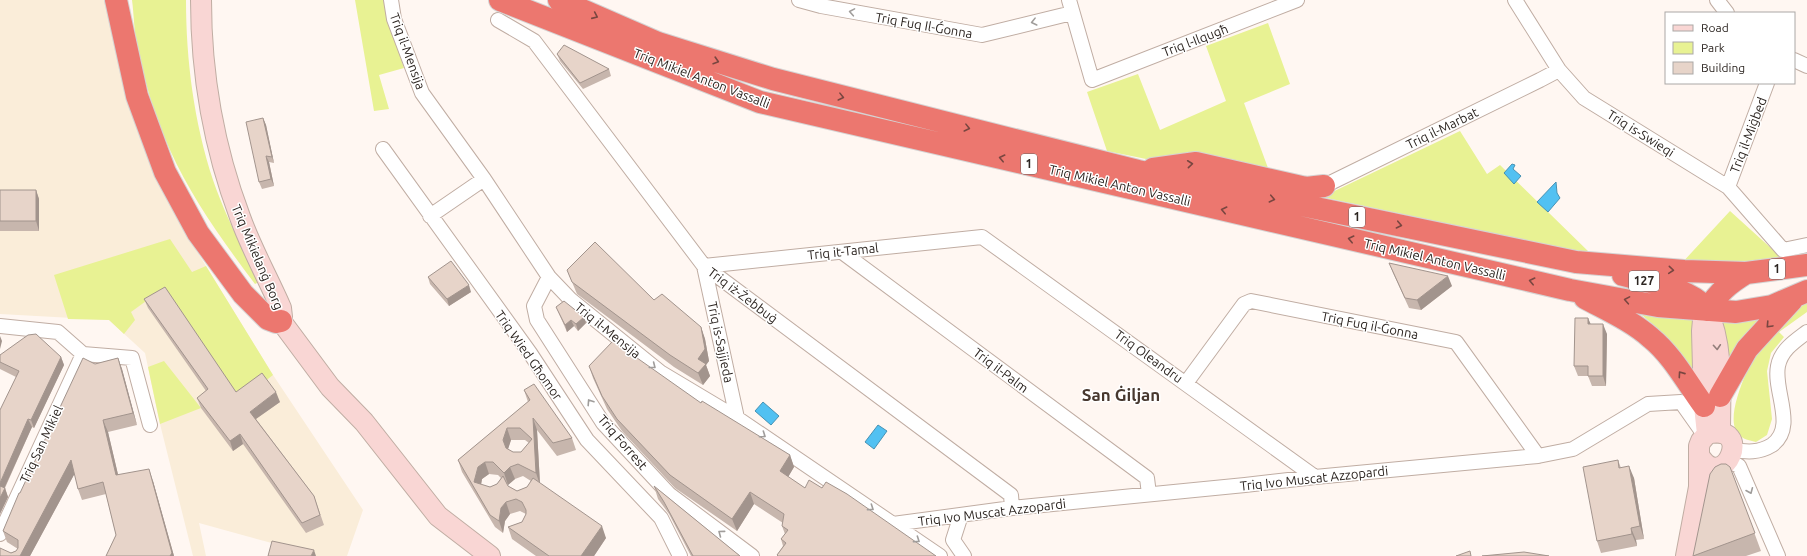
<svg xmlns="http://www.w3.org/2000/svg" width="1807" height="556" viewBox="0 0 1807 556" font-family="Ubuntu,sans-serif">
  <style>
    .education { fill: #faedd9 }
    .green { fill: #e8f293 }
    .water { fill: #52c1f2; stroke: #4792b3 }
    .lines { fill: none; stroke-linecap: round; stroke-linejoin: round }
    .street-casing { stroke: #c0ada3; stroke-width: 16 }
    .secondary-casing { stroke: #c0ada3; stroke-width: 22 }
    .highway-casing { stroke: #d5d3d3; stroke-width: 24 }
    .street { stroke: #fff; stroke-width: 14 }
    .secondary { stroke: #f9d6d4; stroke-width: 20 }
    .highway { stroke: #ec776f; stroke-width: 22 }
    .wall { fill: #c7b6ad; fill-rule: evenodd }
    .shaded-wall { fill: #a2948d }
    .building { fill: #e7d4c9; stroke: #a2948d; fill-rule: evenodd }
    .oneway { stroke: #a09d9b }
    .oneway2 { stroke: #794640 }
    .oneway3 { stroke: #927e7a }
    .labels { text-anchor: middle; stroke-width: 3; stroke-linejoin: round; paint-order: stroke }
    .shield { fill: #fff; stroke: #6b6664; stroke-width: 1 }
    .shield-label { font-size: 12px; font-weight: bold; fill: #2c2521 }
    .street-label { font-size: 13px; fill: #2c2521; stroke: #fff }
    .district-label { font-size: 17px; font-weight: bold; fill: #47382f; stroke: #fff }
  </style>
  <rect width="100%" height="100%" fill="#fff7f2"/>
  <path class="education" d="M0,0H111L112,26L120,72L138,133L166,198L185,232L273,375L363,510L347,556H304L279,545L199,523L206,556H193L160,424L145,353L109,320L0,314Z"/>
  <path class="green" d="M132,0H186C186,60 194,122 213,180C225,215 243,249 259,282L255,284C224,243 191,197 170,150C155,117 144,81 137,45C134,31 134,15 132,0Z
    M355,0H385L388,18L404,68L379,75L389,109L374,111Z
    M1268,23L1290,84L1244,103L1268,168L1151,160L1107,151L1087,92L1138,74L1160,130L1226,101L1206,46Z
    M1460,131L1487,174L1500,165L1591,254L1322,197Z
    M1730,211L1783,259L1754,263L1680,265Z
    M170,239L192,272L206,266L273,375L239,402L164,288L131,312L135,320L124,334L109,320L68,319L54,275Z
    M1807,303V312L1779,332L1784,337L1771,353L1767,371L1772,419L1767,435L1756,442C1748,440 1740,439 1736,430C1725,411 1755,350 1768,334C1776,323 1796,309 1807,303Z
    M1783,306L1726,379L1723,318Z
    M1638,312L1694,318L1698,384C1678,352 1668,335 1638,312Z
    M164,361L201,408L160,424L148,367Z"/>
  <path class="water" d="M1512,164L1515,165L1513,169L1521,176L1514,184L1504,173Z
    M1556,182L1557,193L1560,198L1548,212L1537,202Z
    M763,402L779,416L771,425L755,411Z
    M878,425L887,431L874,449L865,442Z"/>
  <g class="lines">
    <g class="street-casing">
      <path id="street" d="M391,0L394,19L422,93L484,179L549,277L571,300L660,372L737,418L940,556
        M799,0L821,6L982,35L1072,13
        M1069,0L1092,80L1297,0
        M1515,0L1559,70L1584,98L1728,187L1783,250L1807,245
        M1717,0L1727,13
        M498,20L534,41L704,266L1011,495L1012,508
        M1794,60L1807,66
        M383,149L530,353L587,440L661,518L680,556
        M1324,186L1540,80L1559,70
        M1728,187L1767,83
        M430,216L484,179
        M842,252L1147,478L1149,494
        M549,277L534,306L537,320L603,423L669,494L752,556
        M0,326L58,332L83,354L132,358L150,425
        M1186,383L1244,304L1251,301L1456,342L1538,456
        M737,418L704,266L982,237L1315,477
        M1733,450C1747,452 1759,453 1772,445C1797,427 1773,391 1778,366C1781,350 1795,341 1807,332
        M1729,461L1739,466L1778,556
        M961,515L953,540L964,556
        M893,524L1012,508L1245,485L1315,477L1538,456L1573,449L1648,404L1681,402L1705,436
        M0,534L83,354"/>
    </g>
    <g class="secondary-casing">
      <path id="secondary" d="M201,0C201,74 214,148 240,217C251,248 268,278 281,308L282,317L281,321L330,387L364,422L438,516L490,556
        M1707,310C1724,345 1720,394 1720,433
        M1707,434L1704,406L1702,331L1703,320L1707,310
        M1686,556L1699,487V446L1701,441L1707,434C1755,422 1725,494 1700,457"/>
    </g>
    <g class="highway-casing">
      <path id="highway" d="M116,0L137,96L165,172L198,233L243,294L268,319L276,322L281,321
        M500,0L760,102L1570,290L1658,306L1736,312L1772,306L1807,291
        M559,0L658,43L773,79L1138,171L1576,262L1684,271L1746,273L1807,265
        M1153,169L1196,163L1306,188L1324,186
        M1623,275C1648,282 1688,288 1705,307
        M1585,298C1607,310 1632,321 1651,338C1673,356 1687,383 1704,406
        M1707,310C1719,292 1728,284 1746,273
        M1720,396L1747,349L1792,300"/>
    </g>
    <use href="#street" class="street"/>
    <use href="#secondary" class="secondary"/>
    <use href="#highway" class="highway"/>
  </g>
  <path class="wall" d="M557,54L609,69L611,76L583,89L560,61Z
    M263,118L266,125L274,163L269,162L274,186L262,189L259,182Z
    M0,190H36L39,199V231H0Z
    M1389,263L1452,286L1421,310L1409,308L1393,273Z
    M567,270L654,300L701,327L705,339L709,361L706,365L710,376L703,385L674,367L577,294Z
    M428,277L471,292L449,306L430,284Z
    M144,299L236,392L280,402L256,419L314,496L324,525L306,533L243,444L233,451L201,408L197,398L206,391L148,308Z
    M556,307L586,323L578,331L574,326L567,332Z
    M1588,318L1590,324L1607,334L1606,386H1592L1588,376H1578L1574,366Z
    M0,355L61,357L64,365L34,428L32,427L5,488L8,497L0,514L16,377L0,369Z
    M118,358L122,369L137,425L108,432L118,475L153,481L174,556H106L116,535L106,494L82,500L78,489L75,473L30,556H0L16,551L18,549L7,542L3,531L95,364Z
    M589,366L701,403L790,455L794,467L788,477L805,488H822L936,556H777V555L783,546L781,539L785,534L782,526L783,523L754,504L737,531L675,488L622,431L607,409L593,378Z
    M524,390L572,438L576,450L557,456L537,430L540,483L606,538L594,556H536L512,539L508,527L522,522L526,514L520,511L510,514L505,521L503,533L495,527L462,472L458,460L528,402ZM511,440H525L529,443L521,452H513L508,449ZM489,474L498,475L501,478L497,484L490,487L481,485L482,479ZM523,476L531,481L527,487L517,491L508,486L506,483L508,485L515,479Z
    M1618,460L1621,468L1634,478L1644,539L1636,540L1637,546L1601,553L1597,541Z
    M1730,467L1761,551L1746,556H1694Z
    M654,486L740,556H691L669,514L658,499Z"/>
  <path class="shaded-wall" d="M263,118L266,125L274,163L272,157Z
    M266,156L269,162L274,186L271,179Z
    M36,190L39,199V231L36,221Z
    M1448,276L1452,286L1421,310L1417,300Z
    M469,285L471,292L449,306L447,299Z
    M584,317L586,323L578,331L576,324Z
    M1588,318L1592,327L1588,324Z
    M571,320L574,326L567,332L565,325Z
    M1603,324L1607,334L1606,386L1603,376Z
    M701,327L705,339L709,361L706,365L710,376L703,385L698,373V359Z
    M0,336L2,341L0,349Z
    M61,357L64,365L34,428L31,420Z
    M118,358L122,369L137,425L133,413Z
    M276,392L280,402L253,421L250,412Z
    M533,418L537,430L540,485L536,473Z
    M28,419L32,427L3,491L5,488L8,497L0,514V483Z
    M103,420L108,432L121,487L116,475Z
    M507,428L511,440L507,452L503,440Z
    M240,434L243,444L233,451L230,441Z
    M790,455L794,467L784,484L780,471Z
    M71,460L76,471L30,556H20Z
    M485,462L489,474L482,479L479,495L474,482L478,467Z
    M1629,466L1634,478L1644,539L1640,526Z
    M510,467L515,479L508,485L504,473Z
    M149,469L153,481L174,556H170Z
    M750,492L754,504L737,531L732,519Z
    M506,502L510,514L505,521L503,533L499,521L501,508Z
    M602,526L606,538L594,556H581Z
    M1631,528L1636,540L1637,546L1632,534Z
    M314,550L316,556H311Z"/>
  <path class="building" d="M564,45L609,69L580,83L557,54Z
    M263,118L272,157L266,156L271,179L259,182L246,122Z
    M0,190H36V221H0Z
    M595,242L654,300L662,294L701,327L705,349L698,359L706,364L698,373L670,355L572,282L567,270Z
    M451,261L469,285L447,299L428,277Z
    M1389,263L1448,276L1417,300L1405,298Z
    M165,287L236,392L262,373L276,392L250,412L314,496L320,515L302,523L240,434L230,441L197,398L208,389L144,299Z
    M564,301L584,317L576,324L571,320L565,325L556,307Z
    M1575,318H1588V324H1603V376H1588V366H1574Z
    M36,334L61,357L31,420L28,419L0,483V410L19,371L0,362V355L28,335Z
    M613,341L701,403L702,401L790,455L780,471L805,488L809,480L822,488L826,482L847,494L936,556H778L777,555L786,543L781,539L788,530L782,526L784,514L750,492L732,519L670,475L617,419L602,396L589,366Z
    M83,358L95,364L118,358L133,413L103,420L116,475L149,469L172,553L170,556H106L116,535L103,482L78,489L71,460L20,556H0V548L11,553L16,551L18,548V540L3,531L19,493H20Z
    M534,384L572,438L553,443L533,418L536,473L518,464L510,467L504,473L493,462H485L478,467L474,482L490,487L497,484L503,476L508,486L517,491L527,487L533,478L602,526L581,556H549L508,527L522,522L526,514V510L522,502L516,499L506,502L501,508L499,521L490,515L458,460L530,400L524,390ZM507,428H520L532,439L521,452H513L506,448L503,440Z
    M1618,460L1619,468L1629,466L1640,526L1631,528L1632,534L1597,541L1583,467Z
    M1721,464H1726L1730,467L1755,533L1693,556L1710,474L1715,467Z
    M0,486L5,488L0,498Z
    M654,486L740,556H693L664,502Z
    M272,541L314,550L311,556H268Z
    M1470,551L1471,556H1456Z
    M1524,552L1549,556H1482Z"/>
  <defs><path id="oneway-chevron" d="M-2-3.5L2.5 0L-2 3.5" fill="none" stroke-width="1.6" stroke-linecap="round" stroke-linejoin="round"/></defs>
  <g class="oneway">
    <use href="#oneway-chevron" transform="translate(852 12) rotate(-170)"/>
    <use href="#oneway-chevron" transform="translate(1034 22) rotate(166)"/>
    <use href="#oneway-chevron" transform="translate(653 366) rotate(38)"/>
    <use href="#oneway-chevron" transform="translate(590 402) rotate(-123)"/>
    <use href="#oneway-chevron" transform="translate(763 435) rotate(34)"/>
    <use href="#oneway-chevron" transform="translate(1750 491) rotate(67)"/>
    <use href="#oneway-chevron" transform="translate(871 508) rotate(34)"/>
    <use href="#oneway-chevron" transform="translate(721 533) rotate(-143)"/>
    <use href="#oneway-chevron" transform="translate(917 540) rotate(34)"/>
  </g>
  <g class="oneway2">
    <use href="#oneway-chevron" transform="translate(595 16) rotate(24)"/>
    <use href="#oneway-chevron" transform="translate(716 61) rotate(17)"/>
    <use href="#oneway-chevron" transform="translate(841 97) rotate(14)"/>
    <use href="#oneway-chevron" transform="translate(967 128) rotate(14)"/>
    <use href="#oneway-chevron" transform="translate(1002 158) rotate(-167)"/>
    <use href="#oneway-chevron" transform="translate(1190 164) rotate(-6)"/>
    <use href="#oneway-chevron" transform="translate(1272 199) rotate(12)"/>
    <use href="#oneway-chevron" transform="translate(1224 210) rotate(-167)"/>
    <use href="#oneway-chevron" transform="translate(1399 225) rotate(12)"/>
    <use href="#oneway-chevron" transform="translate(1351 239) rotate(-167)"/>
    <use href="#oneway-chevron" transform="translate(1671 270) rotate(5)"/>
    <use href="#oneway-chevron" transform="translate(1532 281) rotate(-167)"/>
    <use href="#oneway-chevron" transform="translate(1627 300) rotate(-170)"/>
    <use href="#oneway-chevron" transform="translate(1769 325) rotate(133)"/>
    <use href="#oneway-chevron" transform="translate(1681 374) rotate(-125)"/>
  </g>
  <use class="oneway3" href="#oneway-chevron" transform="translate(1717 347) rotate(86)"/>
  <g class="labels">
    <g class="shield">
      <rect x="1021" y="154" width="16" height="20" rx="3"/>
      <rect x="1349" y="207" width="16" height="20" rx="3"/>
      <rect x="1769" y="259" width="16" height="20" rx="3"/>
      <rect x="1629" y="271" width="30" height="20" rx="3"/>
    </g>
    <g class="shield-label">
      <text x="1029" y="168">1</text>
      <text x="1357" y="221">1</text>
      <text x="1777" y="273">1</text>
      <text x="1644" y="285">127</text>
    </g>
    <g class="street-label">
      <text transform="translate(924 25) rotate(10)" y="5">Triq Fuq Il-Ǵonna</text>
      <text transform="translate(1195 40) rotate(-21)" y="5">Triq l-Ilqugħ</text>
      <text transform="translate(408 51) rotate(70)" y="5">Triq il-Mensija</text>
      <text transform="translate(702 78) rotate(21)" y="5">Triq Mikiel Anton Vassalli</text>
      <text transform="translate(1442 128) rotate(-26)" y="5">Triq il-Marbat</text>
      <text transform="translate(1641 133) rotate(32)" y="5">Triq is-Swieqi</text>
      <text transform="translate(1748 135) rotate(-69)" y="5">Triq il-Miġbed</text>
      <text transform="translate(1120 185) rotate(13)" y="5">Triq Mikiel Anton Vassalli</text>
      <text transform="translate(843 251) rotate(-6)" y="5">Triq it-Tamal</text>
      <text transform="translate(258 257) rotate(67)" y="5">Triq Mikielanġ Borg</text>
      <text transform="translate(1435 259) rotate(13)" y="5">Triq Mikiel Anton Vassalli</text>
      <text transform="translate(743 295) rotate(37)" y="5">Triq iż-Żebbuġ</text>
      <text transform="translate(1370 325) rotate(11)" y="5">Triq Fuq il-Ġonna</text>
      <text transform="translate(608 330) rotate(39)" y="5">Triq il-Mensija</text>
      <text transform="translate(721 342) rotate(78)" y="5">Triq is-Sajjieda</text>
      <text transform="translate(529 355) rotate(55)" y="5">Triq Wied Għomor</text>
      <text transform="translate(1149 356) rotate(36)" y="5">Triq Oleandru</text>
      <text transform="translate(1001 370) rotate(37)" y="5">Triq il-Palm</text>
      <text transform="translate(623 442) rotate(49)" y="5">Triq Forrest</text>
      <text transform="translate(41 444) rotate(-65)" y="5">Triq San Mikiel</text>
      <text transform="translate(1314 478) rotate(-6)" y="5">Triq Ivo Muscat Azzopardi</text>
      <text transform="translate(992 512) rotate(-7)" y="5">Triq Ivo Muscat Azzopardi</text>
    </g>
    <g class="district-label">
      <text x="1121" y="401">San Ġiljan</text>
    </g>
  </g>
  <rect x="1665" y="12" width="130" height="72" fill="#ffffff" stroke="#aba8a6"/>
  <rect x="1673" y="25" width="20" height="6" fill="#f9d6d4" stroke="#aba8a6"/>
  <text x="1701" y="32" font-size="12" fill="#2c2521">Road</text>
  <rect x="1673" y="42" width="20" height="12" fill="#e8f293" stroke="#aba8a6"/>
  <text x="1701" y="52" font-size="12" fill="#2c2521">Park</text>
  <rect x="1673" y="62" width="20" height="12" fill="#e7d4c9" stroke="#aba8a6"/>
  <text x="1701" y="72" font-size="12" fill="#2c2521">Building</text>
</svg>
